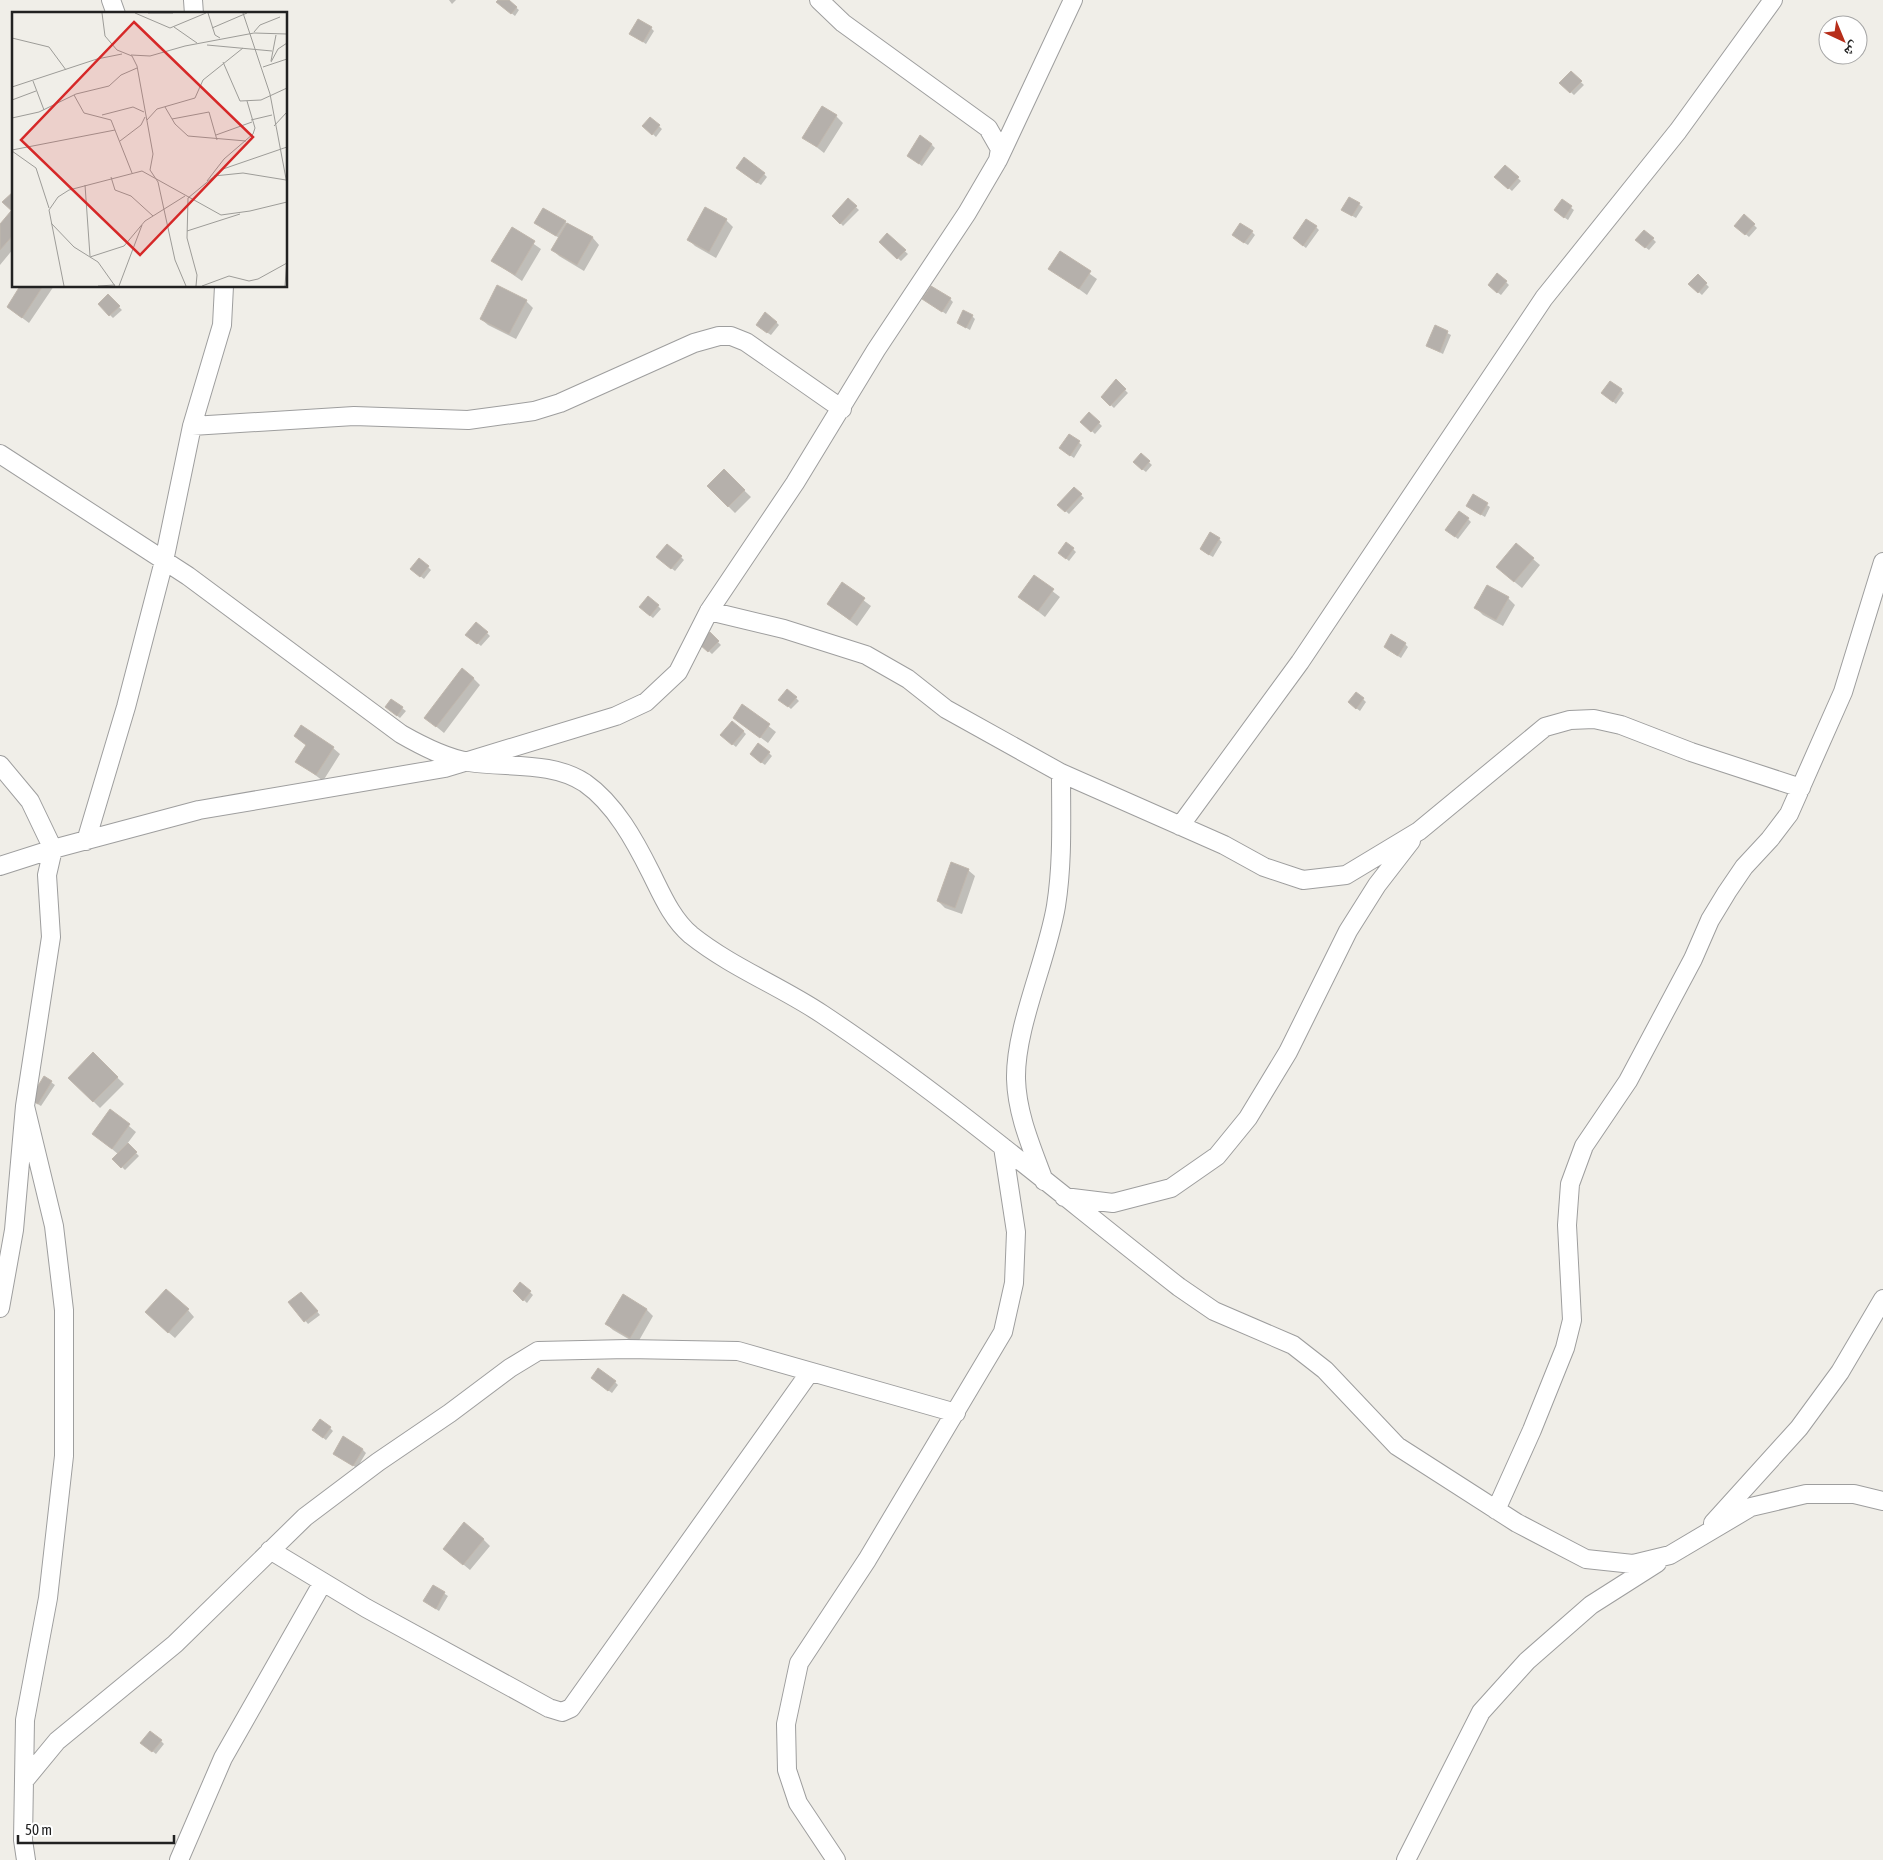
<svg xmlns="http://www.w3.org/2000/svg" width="1883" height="1860" viewBox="0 0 1883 1860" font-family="'Asap Condensed','Noto Naskh Arabic',sans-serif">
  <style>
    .shadow { fill: #0003 }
    .building { fill: #b5b0ab; stroke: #c0b7ad }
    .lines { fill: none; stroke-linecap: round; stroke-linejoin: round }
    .street-casing { stroke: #9e9e9e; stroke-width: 20 }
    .street { stroke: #fff; stroke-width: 18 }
    .inset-road { fill: none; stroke: #9d9c98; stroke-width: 1 }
    .view { fill: #d62828; fill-opacity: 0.15; stroke: #d62828; stroke-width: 2.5 }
    .inset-edge { fill: none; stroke: #212121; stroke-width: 2.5 }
  </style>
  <rect width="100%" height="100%" fill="#f0eee8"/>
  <path class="shadow" d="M449,0H456L452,4Z
    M500,0H507L519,10L515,16L501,5Z
    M651,28L654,31L646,44L631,34Z
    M1571,73L1584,85L1574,95L1561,83Z
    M836,116L843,123L824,153L804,137Z
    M650,118L662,129L656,137L644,126Z
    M932,145L935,148L922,166L908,156Z
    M1505,166L1521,181L1512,191L1496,177Z
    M740,171L764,174L767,177L761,185Z
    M1349,198L1363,207L1356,218L1342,210Z
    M848,200L859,210L843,226L834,216Z
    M1562,201L1574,210L1568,220L1558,213Z
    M14,215V248L0,265V226Z
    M1745,216L1757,228L1749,237L1736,226Z
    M726,220L733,227L716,258L695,246L688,239Z
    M565,222L593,238L599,245L584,271L559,256L553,250L559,238L535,223Z
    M1316,227L1319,230L1306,248L1297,241Z
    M512,229L541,249L522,281L493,261Z
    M1252,232L1255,235L1248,245L1236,238Z
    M887,235L908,254L901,261L880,242Z
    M1653,239L1656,242L1649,250L1640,243Z
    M1060,253L1097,279L1087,295L1050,268Z
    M1698,276L1709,287L1702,295L1690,284Z
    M1506,282L1509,285L1501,295L1492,288Z
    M22,286H54L29,323L8,307Z
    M108,296L122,310L113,318L99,304Z
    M924,299H950L953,302L946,314Z
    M526,301L533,308L516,339L488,325L481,319Z
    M972,316L975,319L970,330L958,323Z
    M776,322L779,325L771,335L760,328Z
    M1435,327L1451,335L1443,354L1427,346Z
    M1116,381L1128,393L1114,408L1102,397Z
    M1621,390L1624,393L1616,404L1605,395Z
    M1089,413L1102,426L1095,434L1082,422Z
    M1070,436L1082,445L1074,458L1064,451Z
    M1141,455L1152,465L1146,472L1137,465Z
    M724,471L751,497L735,513L708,486Z
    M1074,488L1084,498L1069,514L1059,505Z
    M1473,496L1490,507L1485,517L1470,508Z
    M1468,519L1471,522L1458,539L1450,533Z
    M1219,539L1222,542L1213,557L1204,552Z
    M1073,549L1076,552L1069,561L1062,555Z
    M681,557L684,560L675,571L661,560Z
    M1533,559L1540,565L1522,588L1505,574Z
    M428,567L431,570L424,579L415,572Z
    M1034,577L1060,597L1045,617L1020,597Z
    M842,584L871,606L857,626L828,604Z
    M1508,598L1515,605L1503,626L1483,615L1476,608Z
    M658,606L661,609L653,618L643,610Z
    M487,633L490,636L481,646L470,637Z
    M710,634L721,645L712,654L701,644Z
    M1405,644L1408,647L1401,658L1388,650Z
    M473,678L480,685L444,733L426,718Z
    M796,698L799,701L791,709L783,702Z
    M1363,699L1366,702L1360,711L1352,705Z
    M391,700L406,711L400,718L386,707Z
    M743,706L776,732L768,743L734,718Z
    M743,731L746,734L736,747L725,738Z
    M295,736L333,748L340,754L323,781L297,761L307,746Z
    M769,753L772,756L765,765L754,757Z
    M968,870L975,876L962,914L945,908L938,901Z
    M93,1054L124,1084L100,1108L70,1078Z
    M45,1078L55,1085L41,1106L34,1102Z
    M111,1111L136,1132L127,1144L139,1156L125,1170L114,1159L118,1154L94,1134Z
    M521,1284L533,1295L527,1303L514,1291Z
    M304,1296L320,1315L308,1324L290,1302Z
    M623,1296L647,1310L653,1316L637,1344L613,1330L606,1324Z
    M188,1310L194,1317L175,1338L153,1319Z
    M595,1381L615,1382L618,1385L612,1393Z
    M330,1428L333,1431L326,1440L317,1433Z
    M363,1450L366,1453L357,1468L337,1456Z
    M483,1539L490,1546L470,1570L452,1555Z
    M434,1587L448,1596L439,1611L428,1604Z
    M161,1741L164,1744L156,1754L145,1745Z"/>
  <path class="building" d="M498,0H509L517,7L511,14L496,2Z
    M638,19L652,27L643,42L629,34Z
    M1571,71L1582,81L1570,93L1559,83Z
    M822,106L837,115L817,147L802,138Z
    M650,117L660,125L652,135L642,126Z
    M920,135L932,144L919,164L907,156Z
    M744,157L765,173L757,183L736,168Z
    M1505,165L1519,177L1508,189L1494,177Z
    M14,191V213L2,202Z
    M1349,197L1360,203L1352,216L1341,210Z
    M848,198L857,206L840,224L832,216Z
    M1562,199L1572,206L1564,218L1554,210Z
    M705,207L727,219L709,252L687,240Z
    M543,208L566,221L556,236L534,223Z
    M11,211L14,213V234L0,250V224Z
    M1744,214L1755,224L1745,235L1734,226Z
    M1306,219L1317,226L1303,246L1293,238Z
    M567,223L593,237L577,265L551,250Z
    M1240,223L1253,231L1244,243L1232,235Z
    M512,227L535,241L515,275L491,261Z
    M1644,230L1654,238L1645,248L1635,240Z
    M887,233L906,250L897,259L879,242Z
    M1060,251L1091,271L1079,289L1048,269Z
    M1497,273L1507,281L1497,293L1488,285Z
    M1698,274L1707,283L1698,293L1688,284Z
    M497,285L527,300L509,334L480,319Z
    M20,286H43L22,318L7,307Z
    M931,286L951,298L942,312L922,299Z
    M108,294L120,306L109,316L98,304Z
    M963,310L973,315L966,328L957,323Z
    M765,312L777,322L767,333L756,325Z
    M1435,325L1448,331L1440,352L1426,346Z
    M1116,379L1126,389L1110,406L1101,397Z
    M1610,381L1622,389L1613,402L1601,393Z
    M1089,412L1100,422L1091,432L1080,422Z
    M1069,434L1080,441L1070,456L1059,448Z
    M1141,453L1150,461L1142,470L1133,462Z
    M724,469L745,490L728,507L707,486Z
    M1074,487L1082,494L1065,512L1057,505Z
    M1473,494L1488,503L1481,515L1466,506Z
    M1459,511L1469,518L1455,537L1445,530Z
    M1210,532L1220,538L1209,555L1200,549Z
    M1066,542L1074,548L1066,559L1058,553Z
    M1516,543L1534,558L1514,582L1496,567Z
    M667,544L682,556L671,569L656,557Z
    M419,558L429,566L420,577L410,569Z
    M1034,575L1054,589L1038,611L1018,597Z
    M842,582L865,598L850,620L827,604Z
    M1487,585L1509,597L1496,620L1474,608Z
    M648,596L659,605L650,616L639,607Z
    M476,622L488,632L477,644L465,635Z
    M710,632L719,641L708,652L699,644Z
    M1391,634L1406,643L1398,656L1384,647Z
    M462,668L474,678L436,727L424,718Z
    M787,689L797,697L788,707L778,700Z
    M1356,692L1364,698L1356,709L1348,702Z
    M391,699L403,707L397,716L385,707Z
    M742,704L770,724L760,738L733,718Z
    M732,721L744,731L732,745L720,735Z
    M301,725L334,747L316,775L295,762L306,745L294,736Z
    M758,743L770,752L761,763L750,754Z
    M951,862L969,869L955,908L937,901Z
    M93,1052L118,1077L93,1102L68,1078Z
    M44,1076L52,1081L38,1104L30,1099Z
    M110,1109L130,1124L112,1149L92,1134Z
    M128,1143L137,1152L121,1168L112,1159Z
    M520,1282L531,1291L523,1301L513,1291Z
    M166,1289L189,1309L168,1333L145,1312Z
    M301,1292L318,1311L304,1322L288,1302Z
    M623,1294L647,1309L630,1338L605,1324Z
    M598,1368L616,1381L608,1391L591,1378Z
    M320,1419L331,1427L323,1438L312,1430Z
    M343,1436L363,1449L353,1466L333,1454Z
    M464,1522L484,1539L463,1565L443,1549Z
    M433,1585L445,1592L436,1609L423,1601Z
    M150,1731L162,1740L152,1752L140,1743Z"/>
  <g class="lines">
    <g class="street-casing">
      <path id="street" d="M111,0L116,14
        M193,0L194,14
        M819,0L843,23L988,128L1000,149L998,160
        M192,426L354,416L468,420L534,411L560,403L694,343L719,336H731L746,342L842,409
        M0,454L188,576L401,734C422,746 445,758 469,762C507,768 552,761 585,783C615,804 635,841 651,873C662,895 672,919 691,935C731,967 780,986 822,1014C947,1097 1061,1195 1179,1287L1214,1311L1293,1345L1325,1370L1397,1446L1517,1523L1586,1559L1633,1564L1670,1555L1751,1507L1806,1494H1854L1883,1501
        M709,611L784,629L866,655L908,679L946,709L1061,773L1224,845L1264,867L1303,880L1346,875L1419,831L1545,727L1570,720L1594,719L1621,725L1691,752L1801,788
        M0,765L30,801L53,849L47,875L51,937L25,1106L14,1230L0,1308
        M1180,826L1300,662L1544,298L1678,131L1773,0
        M86,841L126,707L164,561L192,426L222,325L224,286
        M0,866L53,849L199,810L445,768L616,716L646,702L678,672L709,611L795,483L876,350L967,213L998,160L1073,0
        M25,1106L54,1226L64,1310V1456L48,1598L25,1720L23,1840L26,1860
        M1044,1181C1032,1148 1017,1115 1016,1079C1015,1027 1047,960 1056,906C1063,862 1061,817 1061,773
        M1064,1197L1113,1203L1171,1188L1217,1156L1248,1118L1288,1052L1348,931L1377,885L1411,841
        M1496,1510L1532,1430L1565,1348L1572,1320L1567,1225L1570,1184L1584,1146L1628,1081L1693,959L1710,920L1727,892L1744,867L1770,839L1789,814L1843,692L1883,562
        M1713,1523L1799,1428L1840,1372L1883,1299
        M270,1550L366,1608L549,1708L562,1712L571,1708L810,1372
        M24,1781L57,1741L175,1644L305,1517L378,1462L450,1413L510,1368L538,1351L627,1349L738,1351L956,1413
        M179,1860L223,1758L323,1582
        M836,1860L798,1803L787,1770L786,1724L799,1663L867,1560L1003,1332L1014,1283L1016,1232L1003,1147
        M1406,1860L1481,1712L1527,1661L1591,1605L1657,1563"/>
    </g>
    <use href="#street" class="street"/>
  </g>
  <g transform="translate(12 12)">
    <rect width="275" height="275" fill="#f0eee8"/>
    <path class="inset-road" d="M90,1L93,24L105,38L120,44L125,54L141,142L138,158L146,170L163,248L174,274M123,1L158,16L194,1M136,1H161M196,1L203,23L208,26M231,1L258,82L275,172M162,15L185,31M200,16L235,1M242,20L248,13L268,5M0,26L37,35L54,58M195,33L260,39M119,43L138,44L173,34L242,21L275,22M259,49L264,23M211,50L228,89L249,88L275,76M259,50L266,37L275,31M251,55L275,47M21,69L32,98M0,75L85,47L110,42M62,83L72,101L99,108L120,161M0,88L24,79M153,95L163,112L176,124L234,129M90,103L121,95L132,100M0,106L27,100L64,82L97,74L109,63L125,56M160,107L197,100L205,128M135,108L145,97L183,86L191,68L231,36M239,108L260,103M262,114L275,100M204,123L240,110M108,129L129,113L133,105M0,138L103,118M0,139L24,156L37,196M202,164L231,161L274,168M99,165L103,178L119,184L141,204M195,169L212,147L241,122L243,116L235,89M73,173L78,244M238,199L275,190M39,211L62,235L86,250L103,274M175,219L228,202M78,245L112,234L133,209L173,184M52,274L37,198L46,185L57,178L130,159L209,203L238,199M86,274L103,273M107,274L130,213M184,274L185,263L175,226L176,186L211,157L275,135M190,274L217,264L237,269L246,267L275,251M273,274L275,246"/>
    <path class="view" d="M122,10L241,125L128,243L9,128Z"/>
    <rect width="275" height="275" class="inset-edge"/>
  </g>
  <g transform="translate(1843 40) rotate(136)"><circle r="24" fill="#ffffff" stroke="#a6a6a6"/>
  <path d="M0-4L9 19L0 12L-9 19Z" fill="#b72e1a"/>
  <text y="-8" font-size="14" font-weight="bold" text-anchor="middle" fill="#212121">ش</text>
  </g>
  <path d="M18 1835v8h156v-8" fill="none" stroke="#212121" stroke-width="2.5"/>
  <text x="25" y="1835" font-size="15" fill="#212121" stroke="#ffffff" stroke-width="4" paint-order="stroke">50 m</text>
</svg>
